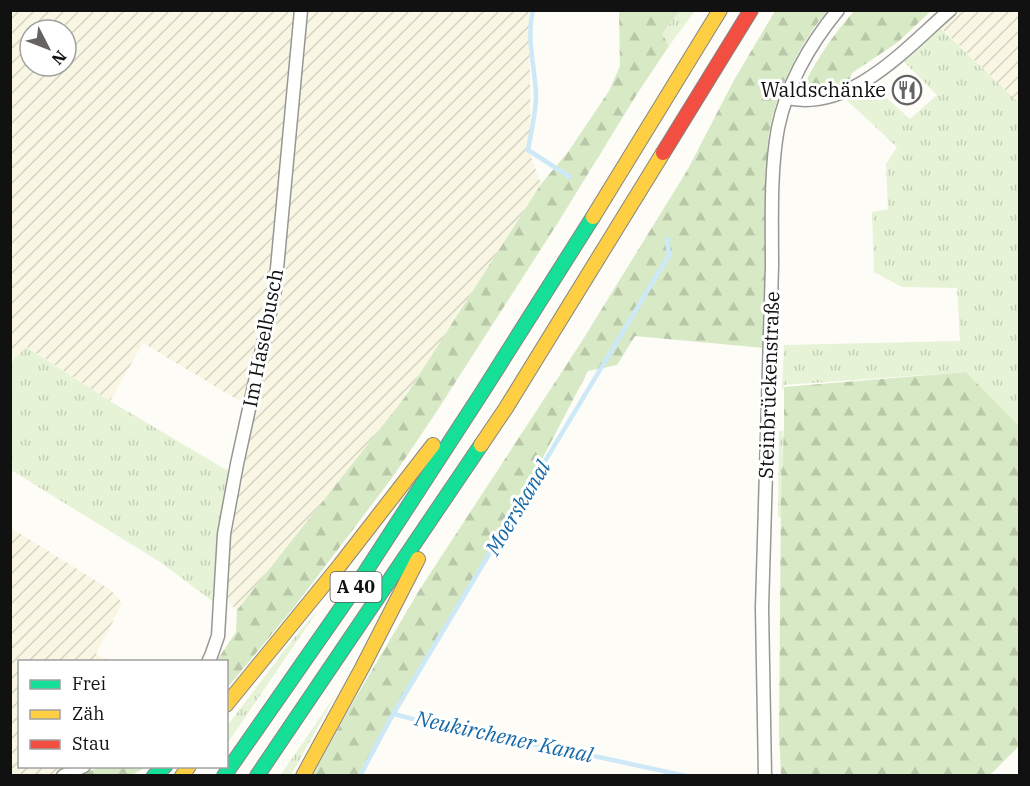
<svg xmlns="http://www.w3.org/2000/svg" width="1030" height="786" viewBox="0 0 1030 786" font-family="'IBM Plex Serif',serif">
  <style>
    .farmland { fill: url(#farmland-furrows); fill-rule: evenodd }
    .grass { fill: url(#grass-tufts) }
    .forest { fill: url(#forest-firs) }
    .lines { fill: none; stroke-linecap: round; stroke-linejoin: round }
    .stream { stroke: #cde8f7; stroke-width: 4.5 }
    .street-casing { stroke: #979795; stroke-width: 15 }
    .fast-casing { stroke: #858482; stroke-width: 16 }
    .slow-casing { stroke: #858482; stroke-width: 16 }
    .jam-casing { stroke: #858482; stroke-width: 16 }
    .street { stroke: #fffffe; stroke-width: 12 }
    .fast { stroke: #16e098; stroke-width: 14 }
    .slow { stroke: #ffcf43; stroke-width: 14 }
    .jam { stroke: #f24e42; stroke-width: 14 }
    .labels { text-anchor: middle; stroke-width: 6; stroke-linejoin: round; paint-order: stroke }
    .shield { fill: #fff; stroke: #585858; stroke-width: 1.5 }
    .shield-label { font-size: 18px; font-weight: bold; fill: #111 }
    .poi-label { font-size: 20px; fill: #111; stroke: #fff; text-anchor: end }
    .street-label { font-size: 20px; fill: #111; stroke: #fff }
    .water-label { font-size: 21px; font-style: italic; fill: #1768a6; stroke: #fff }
  </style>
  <defs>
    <pattern id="farmland-furrows" width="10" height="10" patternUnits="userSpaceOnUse" patternTransform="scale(1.5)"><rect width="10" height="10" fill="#f9f7e4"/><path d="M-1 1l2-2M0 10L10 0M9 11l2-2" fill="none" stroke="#d4d3c3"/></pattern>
    <pattern id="grass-tufts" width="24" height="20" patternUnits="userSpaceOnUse" patternTransform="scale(1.5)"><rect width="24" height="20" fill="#e7f3d7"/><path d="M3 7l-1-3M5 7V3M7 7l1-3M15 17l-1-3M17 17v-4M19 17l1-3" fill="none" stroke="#c5cfb8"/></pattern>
    <pattern id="forest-firs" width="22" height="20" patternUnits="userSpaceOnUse" patternTransform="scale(1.5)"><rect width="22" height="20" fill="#d8eac5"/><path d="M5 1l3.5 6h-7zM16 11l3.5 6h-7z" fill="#b8c8a8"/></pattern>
  </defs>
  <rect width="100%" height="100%" fill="#fdfcf7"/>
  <path class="farmland" d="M11,11H529L531,157L541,184L405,397L237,610L231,605L226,594L227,535L246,405L143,343L110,401L27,347L11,362ZM30,30H66V66H30Z
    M951,11H1019V103L937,24Z
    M10,527L109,589L118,597L122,604L96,654L110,661L20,662V766L74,767L52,775H11Z"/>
  <path class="grass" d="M680,11H695L669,46L662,33Z
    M936,24L1019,103V426L966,372L784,385L783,390H782L784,345L960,341L957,288L902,287L874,272L872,212L888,209L886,164L897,147L840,94L867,80L910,119L937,95L899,57Z
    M26,347L110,401L230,472L215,603L160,562L11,470V362Z
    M779,431H783L781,517H778Z
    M318,610L227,744V726L294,638Z
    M337,693L291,775L280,776Z"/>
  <path class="forest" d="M619,11H680L662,33L669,46L637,94L559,221L435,414L392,478L295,606L227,688L226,662H216L236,632L237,610L405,397L541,184L568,152L609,91L620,66Z
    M775,11H828C803,36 776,93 770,128C766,146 768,166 767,183C764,238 765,293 765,348L635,336L617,365L588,371L514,513L360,775L312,776L352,704L420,589L582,341L688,169L734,80Z
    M854,11H931L898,42L852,73L848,84C835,89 814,98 806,81C820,54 834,34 854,11Z
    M966,372L1019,426V746L990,775H781L779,732L781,497L784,427V387Z
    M99,767V766L146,767L132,775H81Z"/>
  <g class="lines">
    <path class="stream" d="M533,10C526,39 535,66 536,95C536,113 531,132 528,150L570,177
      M394,714L443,727L594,756L686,776
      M360,776L393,714L669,255L667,239"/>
    <g class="street-casing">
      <path id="street" d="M787,98C851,112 906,48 950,10
        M208,662L211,656L218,636L224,534L237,464L275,290L301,10
        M63,776L84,766
        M765,776L762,608L772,266C772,223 770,171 778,128C787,84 810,44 838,10"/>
    </g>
    <g class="fast-casing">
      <path id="fast" d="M154,776L165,766
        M224,776L353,591L481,394L593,217
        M257,776L481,445"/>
    </g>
    <g class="slow-casing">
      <path id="slow" d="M593,217L720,10
        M481,445L506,408L663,153
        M226,705L340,565L433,445
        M182,776L189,766
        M303,776L362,668L418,559"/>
    </g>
    <g class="jam-casing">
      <path id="jam" d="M663,153L751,10"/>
    </g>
    <use href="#street" class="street"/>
    <use href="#fast" class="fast"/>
    <use href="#slow" class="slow"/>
    <use href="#jam" class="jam"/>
  </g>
  <defs>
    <g id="restaurant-ring" transform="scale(1.5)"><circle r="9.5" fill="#fff" stroke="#646362" stroke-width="1.5"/><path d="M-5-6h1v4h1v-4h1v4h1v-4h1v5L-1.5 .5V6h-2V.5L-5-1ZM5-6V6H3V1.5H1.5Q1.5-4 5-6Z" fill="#646362"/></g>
  </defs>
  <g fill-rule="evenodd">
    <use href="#restaurant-ring" x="907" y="90"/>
  </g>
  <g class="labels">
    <rect class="shield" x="330.5" y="572" width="51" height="30" rx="4.5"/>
    <g class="shield-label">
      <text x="356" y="593">A 40</text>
    </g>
    <g class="poi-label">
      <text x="886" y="97">Waldschänke</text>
    </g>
    <g class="street-label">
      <text transform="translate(263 338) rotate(-79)" y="7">Im Haselbusch</text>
      <text transform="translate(769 385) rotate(-88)" y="7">Steinbrückenstraße</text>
    </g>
    <g class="water-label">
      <text transform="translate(518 508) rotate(-59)" y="7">Moerskanal</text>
      <text transform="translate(504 737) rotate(12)" y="7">Neukirchener Kanal</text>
    </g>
  </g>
  <rect width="1030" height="786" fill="none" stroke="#111111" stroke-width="24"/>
  <rect x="18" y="660" width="210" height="108" fill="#ffffff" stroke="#a0a0a0" stroke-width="1.5"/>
  <rect x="30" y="680" width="30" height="9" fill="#16e098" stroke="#a0a0a0" stroke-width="1.5"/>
  <text x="72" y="690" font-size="18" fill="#111111">Frei</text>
  <rect x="30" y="710" width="30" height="9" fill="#ffcf43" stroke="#a0a0a0" stroke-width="1.5"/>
  <text x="72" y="720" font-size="18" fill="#111111">Zäh</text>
  <rect x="30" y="740" width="30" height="9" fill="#f24e42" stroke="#a0a0a0" stroke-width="1.5"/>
  <text x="72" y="750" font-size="18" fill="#111111">Stau</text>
  <g transform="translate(48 48) rotate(132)"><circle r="28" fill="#ffffff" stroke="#a0a0a0" stroke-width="1.5"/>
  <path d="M0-4.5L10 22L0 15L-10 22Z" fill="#646362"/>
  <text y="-9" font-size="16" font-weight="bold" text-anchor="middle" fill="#111111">N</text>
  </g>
</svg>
